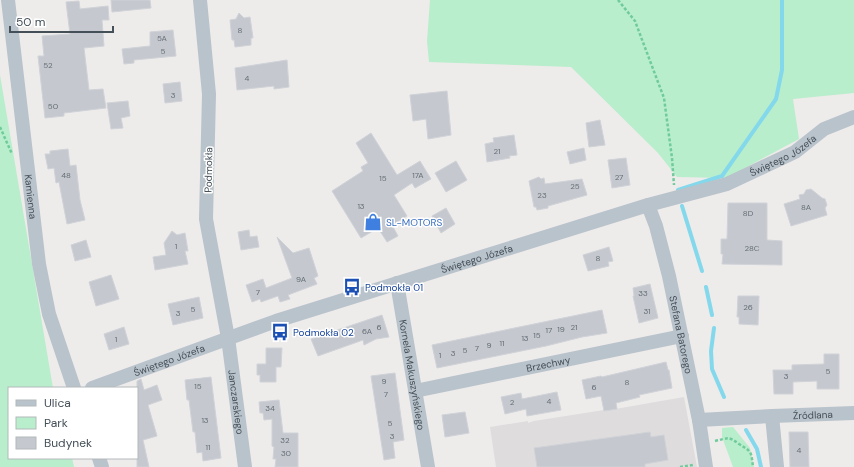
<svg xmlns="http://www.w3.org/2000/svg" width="854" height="467" viewBox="0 0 854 467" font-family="'DM Sans',sans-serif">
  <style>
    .education { fill: #dfdcdd }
    .green { fill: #b8eecb }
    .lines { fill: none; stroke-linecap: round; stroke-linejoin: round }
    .stream { stroke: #84d8eb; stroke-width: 4 }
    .building { fill: #c5c8ce; stroke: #cfd2d7 }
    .path { stroke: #70cb9c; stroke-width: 2.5; stroke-dasharray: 3 2; stroke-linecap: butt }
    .minor { stroke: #b9c3cb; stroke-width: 14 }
    .labels { text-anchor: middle; stroke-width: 3; stroke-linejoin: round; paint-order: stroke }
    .number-label { font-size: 8px; fill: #646d76 }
    .street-label { font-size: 10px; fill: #444f58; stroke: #fff }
    .shop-label { font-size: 10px; fill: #366cbe; stroke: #fff; text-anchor: start }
    .transit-label { font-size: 10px; fill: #164399; stroke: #fff; text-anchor: start }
  </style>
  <rect width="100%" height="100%" fill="#eeebeb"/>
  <path class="education" d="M684,397L697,467H496L490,427L528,421V423L534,421L604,410V411Z"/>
  <path class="green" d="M430,0H854V93L793,99L799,139L726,178L677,177L658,153L571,67L429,62L427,41Z
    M0,75L53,388H9V458H72L74,467H0Z
    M733,427L750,448L754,467H733L722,437V428Z"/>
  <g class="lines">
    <path class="stream" d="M678,190L722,176L776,99L782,70V0
      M682,206L702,271
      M706,287L712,315
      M714,328L711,351L712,369L724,397
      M746,430L757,449L761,467"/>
  </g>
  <path class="building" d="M111,0H150L151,8L112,12Z
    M79,1L80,9L108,6L109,20H102L104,46L84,48L89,90L103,89L106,108L64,113V116L45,118L38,56H44L42,36L70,34L66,2Z
    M239,13L244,18L250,17L253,38H251V45L235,47L234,40H232L230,20L236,19Z
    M173,30L176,56L134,60V63L124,64L122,49L150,46V32Z
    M287,60L289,87L274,89V86L237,90L235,68Z
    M180,82L182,101L165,103L163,84Z
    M447,91L451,135L428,139L426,119L413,121L410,95Z
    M128,101L130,116L121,118L123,128L111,129L107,103Z
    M600,120L605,145L589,147L586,123Z
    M371,133L397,175L420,161L431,179L415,188L412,183L394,195L407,216L392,225L398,236L387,242L378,228L361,238L332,191L363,171L361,167L368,163L356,143Z
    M514,135L517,155L509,156L510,158L487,162L485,144L494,142L493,138Z
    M584,148L586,160L570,164L567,152Z
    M68,149L70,166L76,165L80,200L85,220L67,224L59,182L56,183L54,168L48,169L45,154H50V151Z
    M626,158L630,185L612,188L608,160Z
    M456,161L467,180L446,192L435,173Z
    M539,177L541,179L544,178L545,184L582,179L587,195L548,206V208L537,210L536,207H534L529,181Z
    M811,189L822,198L825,199L827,205L825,208L827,215L791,226L784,204L800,199L799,195L804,194L806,190Z
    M728,203H767V240L782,241V265L722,264L723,254H721V239H727Z
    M446,208L455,224L441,233L432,216Z
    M249,230L250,237L257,236L259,247L241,250L238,232Z
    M172,231L177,235L185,233L188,251H185L188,264L155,270L153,257L166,255L164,243Z
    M277,237L293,253L309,248L318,276L314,278L317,284L288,295L290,299L280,302L278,296L261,302L260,299L252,302L246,285L263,279L266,288L292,278Z
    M86,240L91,257L75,261L71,245Z
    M609,247L613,261L608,262L609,266L588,271L583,255Z
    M111,275L119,299L96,306L89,282Z
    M650,284L658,318L639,323L633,296H634L633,288Z
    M738,296H759L758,325L739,324V317H737Z
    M199,297L203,318L173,325L168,304Z
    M602,310L607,333L582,337L546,346L437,368L432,345Z
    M382,315L389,337L376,339L364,345L363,340L318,356L311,339Z
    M124,327L129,344L109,350L104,334Z
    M266,348H282L281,367H276V382H260V375H257V364H266Z
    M824,354H839V389H817V381L793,382V394H774L773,370H792V365L824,364Z
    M666,362L668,370H669L672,388L639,395L640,397L616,403L617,409L604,411L601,396L586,399L582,380L601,376L602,377Z
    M395,373L404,440L393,442L395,458L384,460L371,376Z
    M211,377L221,458L203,461L202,452L197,453L195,432H193L189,400H187L185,380Z
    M141,379L144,390L157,385L162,400L148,405L157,436L143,440L149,467H137V381Z
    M557,392L561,410L527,416L526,409L505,414L501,397L521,393L522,399Z
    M279,400L283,433H298V467H275L276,459H273L274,447L272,446V419L264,420L263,413H260L259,402Z
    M465,412L469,433L445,437L442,415Z
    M650,432L651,437L664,435L668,460L645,464V467H537L534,448Z
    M789,432H808L809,467H790Z"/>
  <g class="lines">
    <path class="path" d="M618,0L635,21L664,98L672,158L674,185
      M0,127L12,154
      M715,441C729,438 728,436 739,444C752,452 751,451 753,467
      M680,467L693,465"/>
    <g class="minor">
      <path id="s1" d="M8,0L39,264L49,314L74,388"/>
      <path id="s2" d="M200,0L209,94L206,219L228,338L245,467"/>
      <path id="s3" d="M648,205L656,226L669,276L699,420L706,467"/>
      <path id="s4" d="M397,283L428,467"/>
      <path id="s5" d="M92,388L276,321L648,205L727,184L795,152L824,129L854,117"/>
      <path id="s6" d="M415,391L682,336"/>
      <path d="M772,416L777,467"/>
      <path id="s7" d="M699,420L772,416L854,413"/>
      <path d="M99,458L102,467"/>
    </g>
  </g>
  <defs>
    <g id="shop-bare" transform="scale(1.38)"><path d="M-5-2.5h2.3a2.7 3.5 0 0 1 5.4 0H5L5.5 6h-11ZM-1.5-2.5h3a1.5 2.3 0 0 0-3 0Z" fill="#3f7fe0" stroke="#fff" stroke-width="2.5" paint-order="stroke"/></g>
    <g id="bus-bare" transform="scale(1.38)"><path d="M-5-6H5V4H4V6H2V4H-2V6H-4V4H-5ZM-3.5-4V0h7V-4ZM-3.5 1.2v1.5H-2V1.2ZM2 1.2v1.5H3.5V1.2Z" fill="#1a4fb4" stroke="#fff" stroke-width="2.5" paint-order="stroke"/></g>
  </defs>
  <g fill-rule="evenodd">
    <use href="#shop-bare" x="373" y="222"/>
    <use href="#bus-bare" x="352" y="287"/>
    <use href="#bus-bare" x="280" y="332"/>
  </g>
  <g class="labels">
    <g class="number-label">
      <text x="240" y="33">8</text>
      <text x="162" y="41">5A</text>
      <text x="163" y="54">5</text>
      <text x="48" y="68">52</text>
      <text x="247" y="81">4</text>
      <text x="173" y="98">3</text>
      <text x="53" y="109">50</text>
      <text x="497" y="154">21</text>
      <text x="66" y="178">48</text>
      <text x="418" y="178">17A</text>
      <text x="619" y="180">27</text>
      <text x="383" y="181">15</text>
      <text x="575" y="189">25</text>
      <text x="542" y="198">23</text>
      <text x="361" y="209">13</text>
      <text x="806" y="210">8A</text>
      <text x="748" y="216">8D</text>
      <text x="176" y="249">1</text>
      <text x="752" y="251">28C</text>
      <text x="598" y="261">8</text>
      <text x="301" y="282">9A</text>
      <text x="258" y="295">7</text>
      <text x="643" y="296">33</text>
      <text x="748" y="310">26</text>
      <text x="193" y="312">5</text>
      <text x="647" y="314">31</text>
      <text x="178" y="316">3</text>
      <text x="379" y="330">6</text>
      <text x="574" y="330">21</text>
      <text x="561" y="332">19</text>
      <text x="549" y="333">17</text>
      <text x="367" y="334">6A</text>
      <text x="537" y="338">15</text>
      <text x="525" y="341">13</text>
      <text x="116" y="342">1</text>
      <text x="502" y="346">11</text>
      <text x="489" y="348">9</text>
      <text x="477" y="351">7</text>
      <text x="465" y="353">5</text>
      <text x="453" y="356">3</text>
      <text x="440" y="358">1</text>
      <text x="828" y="374">5</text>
      <text x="786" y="379">3</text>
      <text x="384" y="384">9</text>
      <text x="627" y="385">8</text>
      <text x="198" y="389">15</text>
      <text x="594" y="390">6</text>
      <text x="386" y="397">7</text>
      <text x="549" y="404">4</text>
      <text x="512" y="405">2</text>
      <text x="270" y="411">34</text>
      <text x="205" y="423">13</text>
      <text x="390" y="426">5</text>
      <text x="392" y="439">3</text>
      <text x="285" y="443">32</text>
      <text x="208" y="450">11</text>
      <text x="799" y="453">4</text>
      <text x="286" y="456">30</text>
    </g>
    <g class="street-label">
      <text dy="4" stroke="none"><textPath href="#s5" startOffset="730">Świętego Józefa</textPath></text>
      <text transform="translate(208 170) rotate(-89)" y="4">Podmokła</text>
      <text dy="4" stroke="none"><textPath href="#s1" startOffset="198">Kamienna</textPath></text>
      <text dy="4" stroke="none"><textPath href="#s5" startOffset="406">Świętego Józefa</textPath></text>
      <text dy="4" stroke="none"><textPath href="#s3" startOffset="134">Stefana Batorego</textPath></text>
      <text dy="4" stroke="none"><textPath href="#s5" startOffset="82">Świętego Józefa</textPath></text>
      <text dy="4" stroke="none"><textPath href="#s6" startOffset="136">Brzechwy</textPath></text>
      <text dy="4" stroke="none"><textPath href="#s4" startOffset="93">Kornela Makuszyńskiego</textPath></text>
      <text dy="4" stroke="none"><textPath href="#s2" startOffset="405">Janczarskiego</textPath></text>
      <text dy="4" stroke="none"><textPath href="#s7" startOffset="114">Źródlana</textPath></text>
    </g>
    <g class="shop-label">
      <text x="386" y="226">SL-MOTORS</text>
    </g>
    <g class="transit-label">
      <text x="365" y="291">Podmokła 01</text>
      <text x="293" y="336">Podmokła 02</text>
    </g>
  </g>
  <rect x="8" y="387" width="130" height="72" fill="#ffffff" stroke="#b4b9bc"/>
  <rect x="16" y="400" width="20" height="6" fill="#b9c3cb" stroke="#b4b9bc"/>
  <text x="44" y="407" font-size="12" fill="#444f58">Ulica</text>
  <rect x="16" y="417" width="20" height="12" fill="#b8eecb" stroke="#b4b9bc"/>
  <text x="44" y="427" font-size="12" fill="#444f58">Park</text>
  <rect x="16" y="437" width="20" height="12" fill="#c5c8ce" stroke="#b4b9bc"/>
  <text x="44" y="447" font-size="12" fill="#444f58">Budynek</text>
  <path d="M10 26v6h103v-6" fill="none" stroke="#444f58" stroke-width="2"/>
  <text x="16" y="26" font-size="12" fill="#444f58" stroke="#ffffff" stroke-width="3" paint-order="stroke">50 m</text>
</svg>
